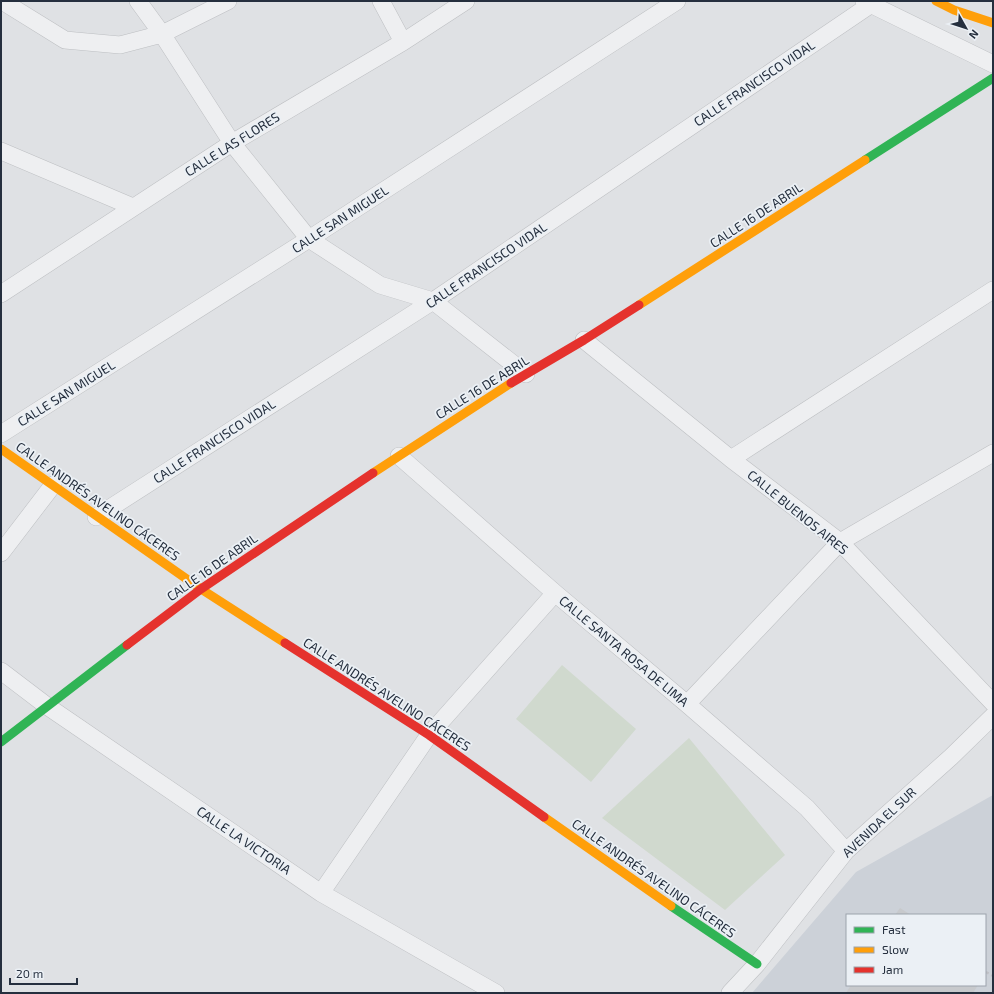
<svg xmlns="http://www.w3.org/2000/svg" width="994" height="994" viewBox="0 0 994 994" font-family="'Exo 2',sans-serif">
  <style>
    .built { fill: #ccd1d8; fill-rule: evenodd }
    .green { fill: #d0d9ce }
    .building { fill: #c7c9cc }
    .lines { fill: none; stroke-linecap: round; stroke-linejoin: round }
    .street-casing { stroke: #bdbfc2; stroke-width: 18 }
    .path { stroke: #bebfc4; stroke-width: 2.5; stroke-dasharray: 3 3; stroke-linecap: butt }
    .street { stroke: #eeeff1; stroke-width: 17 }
    .fast { stroke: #30b455; stroke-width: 9 }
    .slow { stroke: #ff9f0a; stroke-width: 9 }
    .jam { stroke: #e5322d; stroke-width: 9 }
    .labels { text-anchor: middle; stroke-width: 3.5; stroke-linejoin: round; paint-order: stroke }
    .street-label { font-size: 13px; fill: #252f3e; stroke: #ebf0f5 }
  </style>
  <rect width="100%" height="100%" fill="#dfe1e4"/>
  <path class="built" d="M993,795V993H752L856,872ZM847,915H985V985H847Z"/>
  <path class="green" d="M562,665L636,729L591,782L516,719Z
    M689,738L785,855L725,910L602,818Z"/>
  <path class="building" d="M900,908L911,915H895Z
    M851,985H978L973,993H846Z"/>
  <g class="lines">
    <g class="street-casing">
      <path id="street" d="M2,1L65,40L120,45L162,34L228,1
        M138,1L162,34L232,143L309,239L380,285L433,301L526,374
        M381,1L403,42
        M864,1L993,64
        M1,151L133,207
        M1,294L232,143L403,42L466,1
        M584,340L731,459L840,542L993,703
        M1,434L309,239L677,1
        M399,456L555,593L687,704L807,808L846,851
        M731,459L993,290
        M96,517L433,301L870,5
        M1,553L53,485
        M1,671L47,706L321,893L496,993
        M687,704L840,542L993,453
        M321,893L429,735L555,593
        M730,993L757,964L846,851L951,757L993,716"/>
    </g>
    <path class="path" d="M986,972L993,976"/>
    <use href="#street" class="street"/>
    <path class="fast" d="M865,160L993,78
      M1,742L127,645
      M671,906L757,964"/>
    <path class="slow" d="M936,1L954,10L993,23
      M639,305L865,160
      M1,449L201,589L285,643
      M373,473L511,383
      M544,817L671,906"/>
    <path class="jam" d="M511,383L584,340L639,305
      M285,643L429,735L544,817
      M127,645L201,589L373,473"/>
  </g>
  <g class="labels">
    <g class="street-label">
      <text transform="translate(754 83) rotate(-34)" y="5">CALLE FRANCISCO VIDAL</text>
      <text transform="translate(232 144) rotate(-32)" y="5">CALLE LAS FLORES</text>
      <text transform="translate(756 215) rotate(-33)" y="5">CALLE 16 DE ABRIL</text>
      <text transform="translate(340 219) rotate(-33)" y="5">CALLE SAN MIGUEL</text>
      <text transform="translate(486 265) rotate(-34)" y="5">CALLE FRANCISCO VIDAL</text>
      <text transform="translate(482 387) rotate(-32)" y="5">CALLE 16 DE ABRIL</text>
      <text transform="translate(66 393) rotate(-32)" y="5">CALLE SAN MIGUEL</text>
      <text transform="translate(214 441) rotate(-33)" y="5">CALLE FRANCISCO VIDAL</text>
      <text transform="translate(98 501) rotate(35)" y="5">CALLE ANDRÉS AVELINO CÁCERES</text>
      <text transform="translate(798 512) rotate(39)" y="5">CALLE BUENOS AIRES</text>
      <text transform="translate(212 567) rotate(-35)" y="5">CALLE 16 DE ABRIL</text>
      <text transform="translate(624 651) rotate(40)" y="5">CALLE SANTA ROSA DE LIMA</text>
      <text transform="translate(387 694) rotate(33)" y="5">CALLE ANDRÉS AVELINO CÁCERES</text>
      <text transform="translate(879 822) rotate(-43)" y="5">AVENIDA EL SUR</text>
      <text transform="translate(244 840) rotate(34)" y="5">CALLE LA VICTORIA</text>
      <text transform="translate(654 878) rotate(35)" y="5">CALLE ANDRÉS AVELINO CÁCERES</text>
    </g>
  </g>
  <rect width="994" height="994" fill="none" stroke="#252f3e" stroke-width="4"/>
  <rect x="846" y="914" width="140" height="72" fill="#ebf0f5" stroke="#9ca3ac"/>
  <rect x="854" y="927" width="20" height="6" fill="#30b455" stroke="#9ca3ac"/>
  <text x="882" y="934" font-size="12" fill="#252f3e">Fast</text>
  <rect x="854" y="947" width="20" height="6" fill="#ff9f0a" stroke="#9ca3ac"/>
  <text x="882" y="954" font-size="12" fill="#252f3e">Slow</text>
  <rect x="854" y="967" width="20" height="6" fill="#e5322d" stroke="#9ca3ac"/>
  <text x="882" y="974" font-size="12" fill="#252f3e">Jam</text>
  <g transform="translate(966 28) rotate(129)" stroke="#ebf0f5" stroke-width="3" paint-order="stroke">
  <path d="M0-3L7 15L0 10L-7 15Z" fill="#252f3e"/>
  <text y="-6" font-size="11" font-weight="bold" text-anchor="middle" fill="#252f3e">N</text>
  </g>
  <path d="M10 978v6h67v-6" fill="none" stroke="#252f3e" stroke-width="2"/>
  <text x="16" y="978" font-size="12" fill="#252f3e" stroke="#ebf0f5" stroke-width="3" paint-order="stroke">20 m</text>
</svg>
